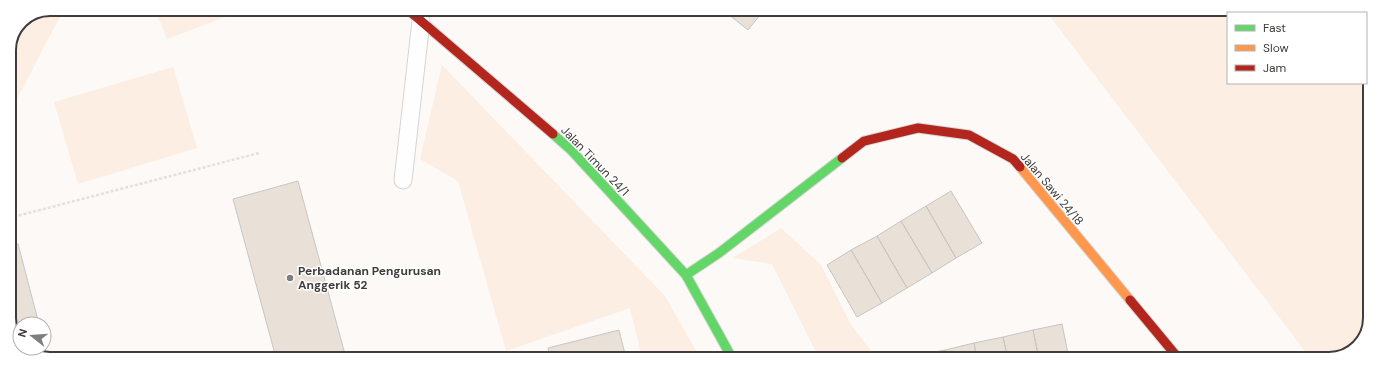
<svg xmlns="http://www.w3.org/2000/svg" width="1379" height="368" viewBox="0 0 1379 368" font-family="'DM Sans',sans-serif">
  <style>
    .green { fill: #fceee2 }
    .building { fill: #e9e0d8; stroke: #c8c6c3 }
    .lines { fill: none; stroke-linecap: round; stroke-linejoin: round }
    .lane-casing { stroke: #d6d4d2; stroke-width: 19 }
    .fast-casing { stroke: #d6d4d2; stroke-width: 11 }
    .slow-casing { stroke: #d6d4d2; stroke-width: 11 }
    .jam-casing { stroke: #d6d4d2; stroke-width: 11 }
    .path { stroke: #e2e0e0; stroke-width: 2.5; stroke-dasharray: 3 2; stroke-linecap: butt }
    .lane { stroke: #fffefe; stroke-width: 17 }
    .fast { stroke: #63d668; stroke-width: 9 }
    .slow { stroke: #ff974d; stroke-width: 9 }
    .jam { stroke: #b3261e; stroke-width: 9 }
    .poi-dot { fill: #817e7c; stroke: #fff; stroke-width: 1.5 }
    .labels { text-anchor: middle; stroke-width: 3; stroke-linejoin: round; paint-order: stroke }
    .street-label { font-size: 12px; fill: #3f3c3b; stroke: #fff }
    .poi-label { font-size: 12px; font-weight: bold; fill: #3f3c3b; stroke: #fff; text-anchor: start }
    .rim { fill: none; stroke: #3f3c3b; stroke-width: 2 }
  </style>
  <rect width="100%" height="100%" fill="#fcf9f6"/>
  <path class="green" d="M50,9H64L9,114V49L21,21Z
    M155,9H232L233,14L167,39Z
    M1045,10H1340L1344,13H1228V83H1366V37L1370,47L1369,329L1354,350L1330,359H1311Z
    M442,65L665,296L700,358H642L630,308L506,351L458,181L420,159Z
    M173,67L197,148L78,184L54,102Z
    M781,228L821,265L850,323L877,359L819,358L772,264L733,258Z"/>
  <path class="building" d="M723,10H764L748,30Z
    M298,181L346,358H276L233,199Z
    M951,191L982,243L956,258L926,206Z
    M926,206L956,258L932,273L901,221Z
    M901,221L932,273L907,288L877,236Z
    M877,236L907,288L882,303L851,250Z
    M18,244L39,324H20V346L9,321V246Z
    M851,250L882,303L857,317L827,265Z
    M1062,324L1069,359H1039L1033,330Z
    M619,330L626,358H551L548,348Z
    M1033,330L1039,359H1008L1003,337Z
    M1003,337L1008,359H977L974,343Z
    M974,343L977,359H947L945,350Z
    M44,344L48,358H39L24,348H44Z
    M945,350L947,359H916V356Z"/>
  <g class="lines">
    <g class="lane-casing">
      <path id="lane" d="M403,180L421,21"/>
    </g>
    <g class="fast-casing">
      <path id="fast" d="M553,134L572,151L686,275L732,358
        M686,275L719,253L842,158"/>
    </g>
    <g class="slow-casing">
      <path id="slow" d="M1020,167L1130,300"/>
    </g>
    <g class="jam-casing">
      <path id="jam" d="M407,9L553,134
        M842,158L864,141L918,128L969,135L1013,159L1020,167
        M1130,300L1179,359"/>
    </g>
    <path class="path" d="M9,218L259,153"/>
    <use href="#lane" class="lane"/>
    <use href="#fast" class="fast"/>
    <use href="#slow" class="slow"/>
    <use href="#jam" class="jam"/>
  </g>
  <circle class="poi-dot" cx="290" cy="278" r="4"/>
  <g class="labels">
    <g class="street-label">
      <text transform="translate(595 161) rotate(46)" y="4">Jalan Timun 24/1</text>
      <text transform="translate(1052 189) rotate(50)" y="4">Jalan Sawi 24/18</text>
    </g>
    <g class="poi-label">
      <text x="298" y="275">Perbadanan Pengurusan<tspan x="298" dy="14">Anggerik 52</tspan></text>
    </g>
  </g>
  <path d="M0 0H1379V368H0ZM50 16H1329A34 34 0 0 1 1363 50V318A34 34 0 0 1 1329 352H50A34 34 0 0 1 16 318V50A34 34 0 0 1 50 16Z" fill="#fff" fill-rule="evenodd"/>
  <path class="rim" d="M50 16H1329A34 34 0 0 1 1363 50V318A34 34 0 0 1 1329 352H50A34 34 0 0 1 16 318V50A34 34 0 0 1 50 16Z"/>
  <rect x="1227" y="12" width="140" height="72" fill="#ffffff" stroke="#b2b1b1"/>
  <rect x="1235" y="25" width="20" height="6" fill="#63d668" stroke="#b2b1b1"/>
  <text x="1263" y="32" font-size="12" fill="#3f3c3b">Fast</text>
  <rect x="1235" y="45" width="20" height="6" fill="#ff974d" stroke="#b2b1b1"/>
  <text x="1263" y="52" font-size="12" fill="#3f3c3b">Slow</text>
  <rect x="1235" y="65" width="20" height="6" fill="#b3261e" stroke="#b2b1b1"/>
  <text x="1263" y="72" font-size="12" fill="#3f3c3b">Jam</text>
  <g transform="translate(32 336) rotate(287)"><circle r="19" fill="#ffffff" stroke="#b2b1b1"/>
  <path d="M0-3L7 15L0 10L-7 15Z" fill="#817e7c"/>
  <text y="-6" font-size="11" font-weight="bold" text-anchor="middle" fill="#3f3c3b">N</text>
  </g>
</svg>
